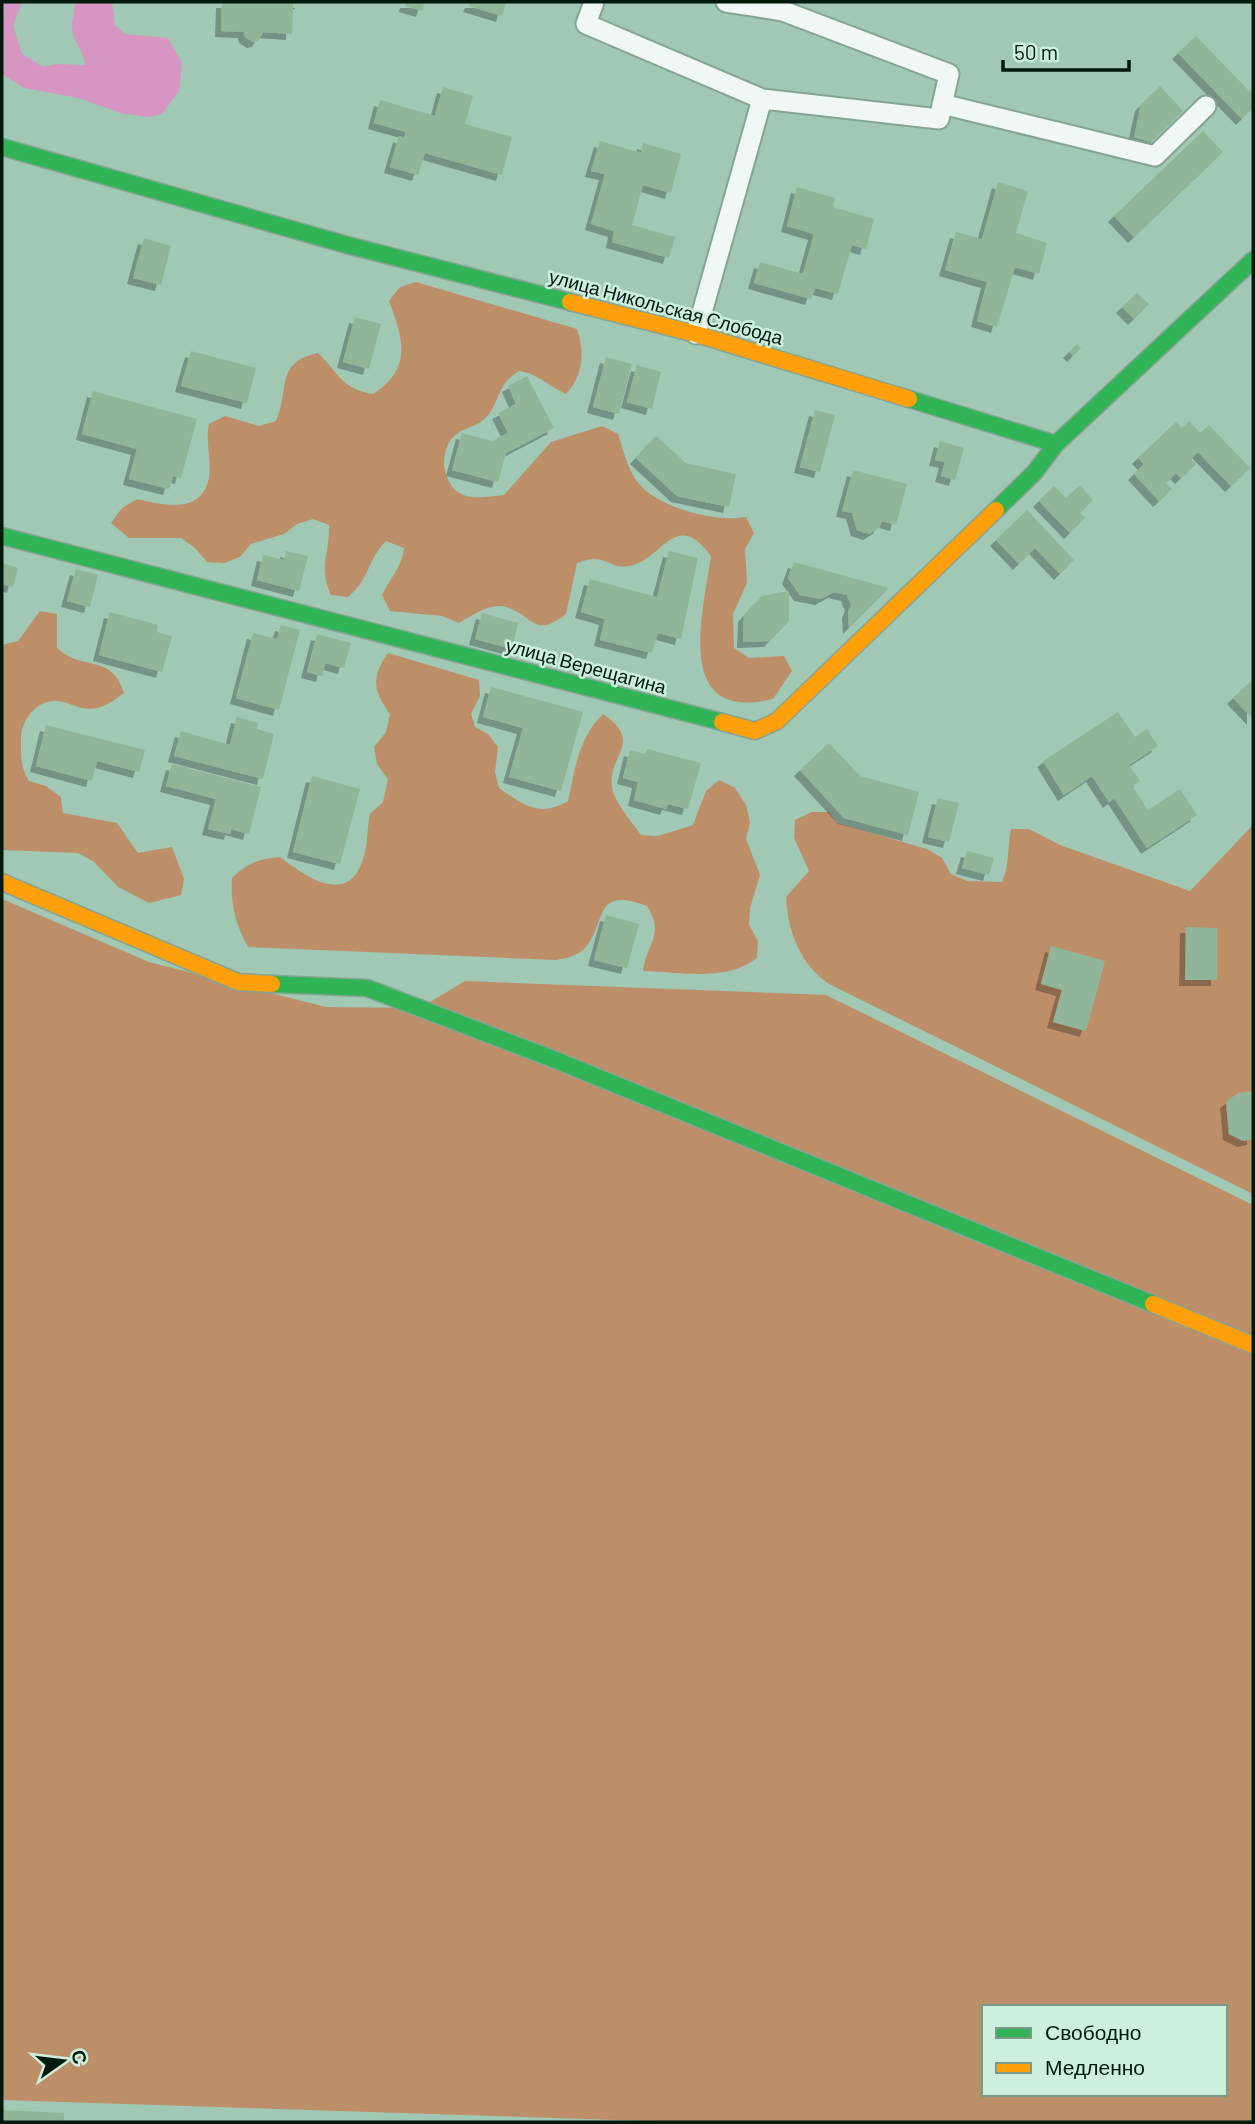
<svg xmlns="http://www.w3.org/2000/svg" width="1255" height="2124" viewBox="0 0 1255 2124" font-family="Barlow,sans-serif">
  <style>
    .forest { fill: #bd8f69; fill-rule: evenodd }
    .water { fill: #d795c1 }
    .building { fill: #91b599; filter: url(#shadow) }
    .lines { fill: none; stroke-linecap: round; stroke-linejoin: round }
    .street-casing { stroke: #85a494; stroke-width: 23 }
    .fast-casing { stroke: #85a494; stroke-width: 19 }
    .slow-casing { stroke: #85a494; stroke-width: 19 }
    .street { stroke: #f1f7f4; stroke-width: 19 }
    .fast { stroke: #30b455; stroke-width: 16 }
    .slow { stroke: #ff9f0a; stroke-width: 16 }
    .labels { text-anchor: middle; stroke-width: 5; stroke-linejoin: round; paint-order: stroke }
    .street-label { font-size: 19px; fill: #00190d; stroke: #cdf0de }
  </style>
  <defs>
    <filter id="shadow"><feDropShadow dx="-6" dy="6" stdDeviation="0" flood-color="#0004"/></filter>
  </defs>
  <rect width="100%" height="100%" fill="#a0c8b4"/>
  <path class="forest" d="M416,282L577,329C585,353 583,376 566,394C546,385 541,375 519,371C497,385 502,396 489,414C478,429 460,426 450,441C437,461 446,495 472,497C482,498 494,496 504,495L551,442L602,426L618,434C623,448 627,467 636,480C654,507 715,523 746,517L754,533L745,549L747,583L733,614L734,648L749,658L784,656L792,671L773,699C672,724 703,613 711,556C675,507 663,560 629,566C608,570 606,551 577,563L566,614C534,639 535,616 506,607C490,602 472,616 459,623L442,616L390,611L382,595C390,578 402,567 404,548L386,541C367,560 370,579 348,597L331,595C318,565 330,554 329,525L313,519L297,524L284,534L251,544L240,557L224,563L207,562L195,548L181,538H129L111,523L122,508L137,499C163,505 201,515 209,478C212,460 205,442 209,424L225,416L259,426L276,421C290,391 274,362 318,353C339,373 341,389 373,394C413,368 403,338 389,301L400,287Z
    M40,611L57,614V648C83,672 112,653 124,693C114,700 103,709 90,709C78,709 69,702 58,701C37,699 21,720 21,739C21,756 20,766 29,781L46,786L61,797L63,813L117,823L138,853L172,847L184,879L181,895L149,903L118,887L94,862L78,853L2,850V645L18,641Z
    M388,653L479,680L480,696L471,714L475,727L488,734L498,747L495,772L499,788C523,805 539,818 568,801C575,769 579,737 603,714C645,743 607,755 612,787C614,802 632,822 641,835L658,836L693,825L706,791L719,780L735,788L746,805L750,822L746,839L760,875L750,908L749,925L758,941L757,958C727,982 680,972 643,971C647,942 665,935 647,906C593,886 607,921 586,947C578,956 567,958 556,960L248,947C236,925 230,903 232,878C248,863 259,859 280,857C310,880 352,908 365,852C368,840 367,827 370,814L383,802L388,779L377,764L374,747L386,732L390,714C373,691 371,677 388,653Z
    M812,812H829L837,823L927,849L942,858L951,874L967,881L1002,882C1010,864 1007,848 1011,829H1029L1060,845L1190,891L1253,825V1194L829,984C800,964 788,932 786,897L809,871L794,838L795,820Z
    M2,899L149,962L326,1007L420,1008L465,981L826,995L1253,1205V2122H679L2,2100ZM984,2007H1225V2094H984Z"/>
  <path class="water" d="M2,2H22L13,26L22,54L43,67L57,64L85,65C84,50 74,43 72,29C71,20 76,12 74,2H112L115,25L125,34L168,38L182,63L179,91L162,114L148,117L120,113L79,98L24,88L2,74Z"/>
  <path class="building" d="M222,2H301V3L293,4L292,34L263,32L258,41L253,42L245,37L244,32L221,31Z
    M406,2H425L422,11L405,6Z
    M471,2H506L502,16L469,6Z
    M1196,36L1253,95V108L1242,119L1178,53Z
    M1160,86L1183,111L1151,142L1134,137L1141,105Z
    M443,87L473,96L465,124L512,137L502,175L425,153L418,175L390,167L399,136L404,138L406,132L374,123L380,100L435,116Z
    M1203,131L1223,152L1134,237L1114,216Z
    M600,141L641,153L643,143L681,154L671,193L643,185L632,225L675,237L669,258L612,242L614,231L591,224L605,174L591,171Z
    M998,182L1028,191L1016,233L1047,243L1039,274L1015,267L997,327L977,321L987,282L945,270L956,232L982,239Z
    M797,187L835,198L833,207L874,219L866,249L852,245L838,294L815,288L811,299L754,283L760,262L803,274L814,234L787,226Z
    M144,238L171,246L161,285L133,278Z
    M1137,293L1149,304L1134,319L1122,307Z
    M355,317L381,324L369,369L343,362Z
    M1077,344L1081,348L1073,356L1069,352Z
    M191,351L256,368L247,403L181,386Z
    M606,357L632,364L619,414L593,407Z
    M637,365L661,372L652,409L627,402Z
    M527,376L554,428L506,453L498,482L452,470L462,433L492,441L508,433L498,413L516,404L508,386Z
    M93,391L197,419L181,478L173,476L169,489L129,479L137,449L82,434Z
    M815,410L835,415L820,472L800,467Z
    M1189,421L1200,433L1209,425L1250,468L1231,486L1198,452L1191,459L1196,464L1181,478L1176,473L1166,483L1172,489L1159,501L1134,474L1144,464L1138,458L1176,422L1182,428Z
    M656,436L686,463L736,474L729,507L677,496L636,458Z
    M940,441L964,448L955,480L941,476L945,462L935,460Z
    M853,470L907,484L896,525L882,521L879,528L869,534L857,530L852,513L842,511Z
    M1080,485L1093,500L1080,513L1085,518L1070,533L1039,501L1054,486L1066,498Z
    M1027,510L1074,560L1060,574L1035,548L1019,564L996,540Z
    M286,551L308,556L299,591L257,580L263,555L284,560Z
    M669,551L698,558L681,639L658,633L652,653L600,640L605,619L581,612L590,579L657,597Z
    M794,562L889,588L849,628L848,612L851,605L847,595L834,592L821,599L800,595L788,578Z
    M2,563L18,568L13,587L2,584Z
    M76,569L98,575L90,607L67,601Z
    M789,591V621L770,641L743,642L744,616L762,596Z
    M110,612L158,625L157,632L172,636L162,672L99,655Z
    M482,613L518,623L512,649L475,639Z
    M281,625L300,630L279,710L236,698L253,633L277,639Z
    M317,634L351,643L344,668L325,663L322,676L307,672Z
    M1251,681L1253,683V719L1233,698Z
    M491,687L583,712L561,791L509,777L523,728L483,717Z
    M1118,712L1135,737L1147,729L1158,746L1129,765L1140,781L1132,786L1148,810L1180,789L1197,815L1147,848L1114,798L1109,802L1092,776L1064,795L1043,761Z
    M237,717L258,723L257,729L274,734L263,779L174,756L181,731L230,745Z
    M46,725L145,750L139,772L97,761L92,781L36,766Z
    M829,743L860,776L919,792L908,835L844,818L800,770Z
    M647,749L701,763L688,809L668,804L666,809L634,800L638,782L623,778L630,750L645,754Z
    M172,764L261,787L249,834L231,829L230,834L208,829L216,799L166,786Z
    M312,776L360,789L340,864L293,852Z
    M938,798L959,803L949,842L928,837Z
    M967,851L994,858L989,875L962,868Z
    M606,915L639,924L627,968L594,960Z
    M1186,927L1217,928V980H1185Z
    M1051,946L1105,961L1086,1031L1053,1022L1062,990L1041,984Z
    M1253,1091V1139L1243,1141L1229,1134L1226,1102L1238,1093Z
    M2,2110L64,2113V2122H2Z"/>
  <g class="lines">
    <g class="street-casing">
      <path id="street" d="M594,2L586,24L762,99L939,119L949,74L783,11L726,2
        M942,104L1155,156L1206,106
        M696,334L762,99"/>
    </g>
    <g class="fast-casing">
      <path id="fast" d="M2,147L347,245L570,302
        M909,399L1056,444L1253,260
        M996,510L1034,473L1056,444
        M2,536L722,722
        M272,984L367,988L553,1059L1153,1304"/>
    </g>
    <g class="slow-casing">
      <path id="slow" d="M570,302L696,334L909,399
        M722,722L755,731L777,721L996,510
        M2,882L238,982L272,984
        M1153,1304L1253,1345"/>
    </g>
    <use href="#street" class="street"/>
    <use href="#fast" class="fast"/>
    <use href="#slow" class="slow"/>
  </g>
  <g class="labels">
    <g class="street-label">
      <text transform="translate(666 307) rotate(15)" y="7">улица Никольская Слобода</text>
      <text transform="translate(586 666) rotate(15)" y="7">улица Верещагина</text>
    </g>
  </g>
  <rect width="1255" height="2124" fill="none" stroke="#00190d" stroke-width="7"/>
  <rect x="982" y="2005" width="245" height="91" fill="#cdf0de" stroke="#7b9a8a" stroke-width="2"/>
  <rect x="996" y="2028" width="35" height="10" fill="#30b455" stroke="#7b9a8a" stroke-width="2"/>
  <text x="1045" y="2040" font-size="21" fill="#00190d">Свободно</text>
  <rect x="996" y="2063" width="35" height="10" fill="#ff9f0a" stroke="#7b9a8a" stroke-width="2"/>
  <text x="1045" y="2075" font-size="21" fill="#00190d">Медленно</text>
  <g transform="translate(63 2061) rotate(76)" stroke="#cdf0de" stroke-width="5" paint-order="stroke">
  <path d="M0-5L12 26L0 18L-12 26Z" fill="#00190d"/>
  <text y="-10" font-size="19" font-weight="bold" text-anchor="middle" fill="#00190d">С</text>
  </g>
  <path d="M1003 60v10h126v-10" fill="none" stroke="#00190d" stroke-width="3.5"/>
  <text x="1014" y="60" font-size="21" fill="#00190d" stroke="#cdf0de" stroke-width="5" paint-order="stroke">50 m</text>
</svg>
